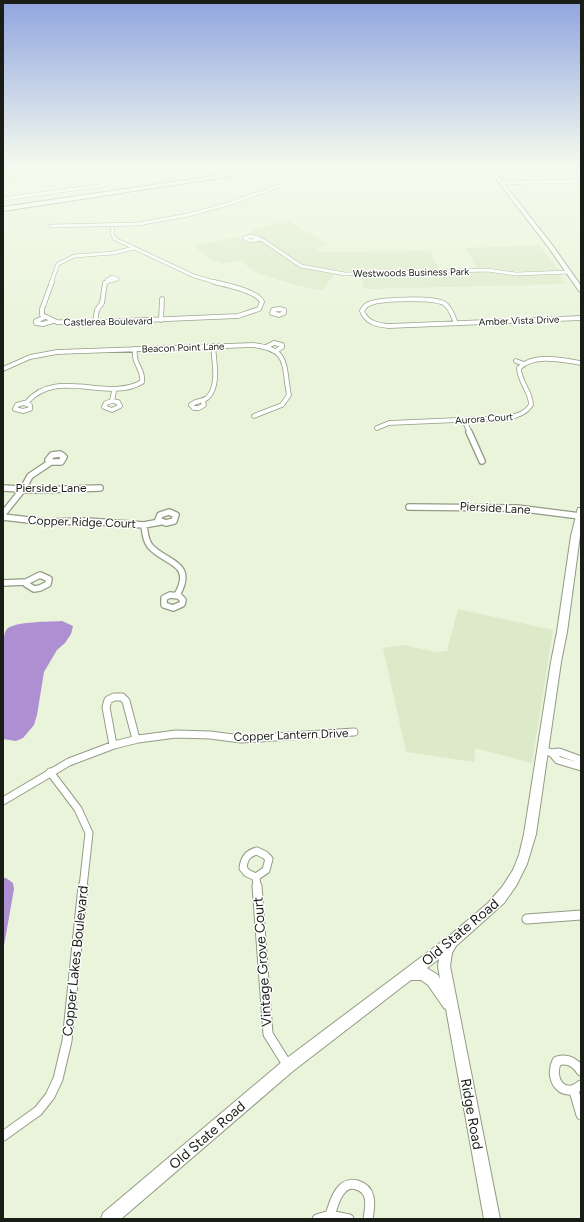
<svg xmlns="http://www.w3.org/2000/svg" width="584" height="1222" viewBox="0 0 584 1222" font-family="Figtree,sans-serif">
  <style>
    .built { fill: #dceac9 }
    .water { fill: #ad8fd2 }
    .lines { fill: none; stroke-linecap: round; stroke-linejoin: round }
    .street-far4-casing { stroke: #929c84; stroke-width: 4 }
    .street-far3-casing { stroke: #929c84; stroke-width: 5.5 }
    .street-far2-casing { stroke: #929c84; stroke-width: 8 }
    .street-far1-casing { stroke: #929c84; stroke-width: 9 }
    .street-casing { stroke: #929c84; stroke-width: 11 }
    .secondary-casing { stroke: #929c84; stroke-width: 2 }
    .highway-casing { stroke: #929c84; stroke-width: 2 }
    .street-far4 { stroke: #fff; stroke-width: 3 }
    .street-far3 { stroke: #fff; stroke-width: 4 }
    .street-far2 { stroke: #fff; stroke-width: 5.5 }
    .street-far1 { stroke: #fff; stroke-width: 7 }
    .street { stroke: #fff; stroke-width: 9 }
    .secondary { fill: #fff; fill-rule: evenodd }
    .highway { fill: #fff; fill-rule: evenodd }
    .labels { text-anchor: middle; stroke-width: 3; stroke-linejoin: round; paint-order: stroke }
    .far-street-label { font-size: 10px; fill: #1a1d15; stroke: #fff }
    .street-label { font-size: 12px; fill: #1a1d15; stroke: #fff }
    .near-street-label { font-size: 14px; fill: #1a1d15; stroke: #fff }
  </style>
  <rect width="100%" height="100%" fill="#e9f4da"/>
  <path class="built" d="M3,167H25L18,183H3Z
    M288,220L329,245L315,248L321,252L430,251L440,269L350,272L313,267L302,265L257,235L250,234L253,230L258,228Z
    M239,237L240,240L246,242L261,241L298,266L335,274L322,290L298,286L257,273L239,260L223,264L209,258L193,246Z
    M539,245L559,271H513L493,268H477L465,248Z
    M484,271L513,275L559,274L566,284L364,289L360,275Z
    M458,609L553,630L532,763L475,748L474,762L406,752L383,648L403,645L436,652L447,651Z"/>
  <path class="water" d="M62,621L73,626L71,634L65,643L57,650L44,672L37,715L34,725L23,738L16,741L3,739V644C4,639 4,632 7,629C15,621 50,622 62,621Z
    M3,878H6L13,883L14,889L3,951Z"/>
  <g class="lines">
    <g class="street-far4-casing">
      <path id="street-far4" d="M502,183L581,181
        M3,199L105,185
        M113,225L112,234L115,239L194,276L218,283
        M51,226L138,224L188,215L228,204L333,167
        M251,236L261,239L250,241L244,238Z
        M261,239L301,266L345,274L487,270L516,274L569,272
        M112,277L117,279L111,281L107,280Z
        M51,283L58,264L74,256L113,253L134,248
        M105,283L109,281"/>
    </g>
    <g class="street-far3-casing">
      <path id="street-far3" d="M52,282L42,309V315L57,322L75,323L238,316L259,309
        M214,282C226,285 258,291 262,302L259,309
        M279,309L284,310V313L279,315L272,313L273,310Z
        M45,317L36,321V323L43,324L53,321
        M161,320L162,299
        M95,322L97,310L102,303L105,283L107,282
        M456,323C453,317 451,308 445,304C435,297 383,299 371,303C367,304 364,307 362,311C367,323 377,325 389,326L581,318
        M266,347L274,343L282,345V347L276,351
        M516,361L524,364
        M3,369L30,357L57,352L253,345C290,349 283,365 289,395L282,405L254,416
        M112,401L118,402L120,406L112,410L104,407L106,403Z
        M112,401L114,391
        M203,401L204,405L199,408H194L191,405C196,400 202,402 207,398C220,387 214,361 213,346
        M24,403L30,405V409L23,411L15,409L17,405Z
        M26,403C57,366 106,403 142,382C144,368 133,366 135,349
        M464,420L470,433
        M377,428L389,423L504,418C515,417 525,414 531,405C531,391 519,382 519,368C534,353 562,360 581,363"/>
    </g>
    <g class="street-far2-casing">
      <path id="street-far2" d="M469,432L482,461
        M60,454L64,457L61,462H51L48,460L52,455Z
        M3,488L37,490L100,488
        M409,507L517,508L580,516
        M169,512L176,515L174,521L166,523L158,520L160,515Z
        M3,514L23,489L30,476L51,462
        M3,517L46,522L87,521L144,525L160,522
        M144,525C145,532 145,540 150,546C164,563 196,562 177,595
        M40,575L49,579L48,584L40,588L34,589L26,584V582Z
        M3,583L26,582
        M170,595L179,596L183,600L182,604L173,608L164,605V598Z"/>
    </g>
    <g class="street-far1-casing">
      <path id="street-far1" d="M113,745L106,707L108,700L114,697H122L126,701L136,739
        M542,750L552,753L559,752L581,760
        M552,753L558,760L581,767
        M50,772L78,809L89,833L83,887
        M3,801L69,762L114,745L138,739L176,734L210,735L241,739L354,732
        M257,851L265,855L269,859L266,870L256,877L247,873L243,868C244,859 247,853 257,851Z
        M256,877L257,887"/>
    </g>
    <g class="street-casing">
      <path id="street" d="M257,886L268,1034L288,1066
        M527,919L581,915
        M581,1071C575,1062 568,1058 557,1061C548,1079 563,1100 581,1085
        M574,1091L581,1115
        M3,1136L38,1111L50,1096L58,1079L67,1041L83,886
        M330,1215C333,1207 335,1196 342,1189C350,1180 366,1185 369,1197C371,1204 369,1212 368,1219
        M317,1219L330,1215L349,1219"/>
    </g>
    <g class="secondary-casing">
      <path id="secondary" d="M487,167H491L553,246L581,286V292L579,291L549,248Z
        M578,508H581V528L567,632L561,662L536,834L527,864L516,886L504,903L456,946L452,953L450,966L500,1219H484L446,1009L444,1008L428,985L421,980H411L293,1071L121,1219H101L103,1213L283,1061L448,937L488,903L502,887L513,870L519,855L524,834L551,662L557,632L571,536ZM439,959L438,966L440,979L438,975L427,968Z"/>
    </g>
    <g class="highway-casing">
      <path id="highway" d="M274,167H290L3,211V207Z"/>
    </g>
    <use href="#street-far4" class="street-far4"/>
    <use href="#street-far3" class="street-far3"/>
    <use href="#street-far2" class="street-far2"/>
    <use href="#street-far1" class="street-far1"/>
    <use href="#street" class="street"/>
    <use href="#secondary" class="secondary"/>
    <use href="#highway" class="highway"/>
  </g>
  <linearGradient id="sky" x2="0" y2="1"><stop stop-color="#90a5df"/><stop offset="0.49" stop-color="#f5faee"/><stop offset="1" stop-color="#f5faee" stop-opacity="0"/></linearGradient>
  <rect width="584" height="338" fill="url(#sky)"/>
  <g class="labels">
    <g class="far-street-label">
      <text transform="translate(411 272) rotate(-1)" y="4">Westwoods Business Park</text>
      <text transform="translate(519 320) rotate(-2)" y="4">Amber Vista Drive</text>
      <text transform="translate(108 321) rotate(-1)" y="4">Castlerea Boulevard</text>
      <text transform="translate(183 347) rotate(-2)" y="4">Beacon Point Lane</text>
      <text transform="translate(484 418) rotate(-4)" y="4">Aurora Court</text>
    </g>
    <g class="street-label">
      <text x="51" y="492">Pierside Lane</text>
      <text transform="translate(495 508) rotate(3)" y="4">Pierside Lane</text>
      <text transform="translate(82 522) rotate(2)" y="4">Copper Ridge Court</text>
      <text transform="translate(291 735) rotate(-2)" y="4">Copper Lantern Drive</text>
    </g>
    <g class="near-street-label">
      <text transform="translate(460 932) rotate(-40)" y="5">Old State Road</text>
      <text transform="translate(75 961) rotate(-84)" y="5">Copper Lakes Boulevard</text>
      <text transform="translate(262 962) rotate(-94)" y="5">Vintage Grove Court</text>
      <text transform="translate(472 1114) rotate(80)" y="5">Ridge Road</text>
      <text transform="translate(207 1135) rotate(-41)" y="5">Old State Road</text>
    </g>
  </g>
  <rect width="584" height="1222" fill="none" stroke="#1a1d15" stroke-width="8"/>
</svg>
